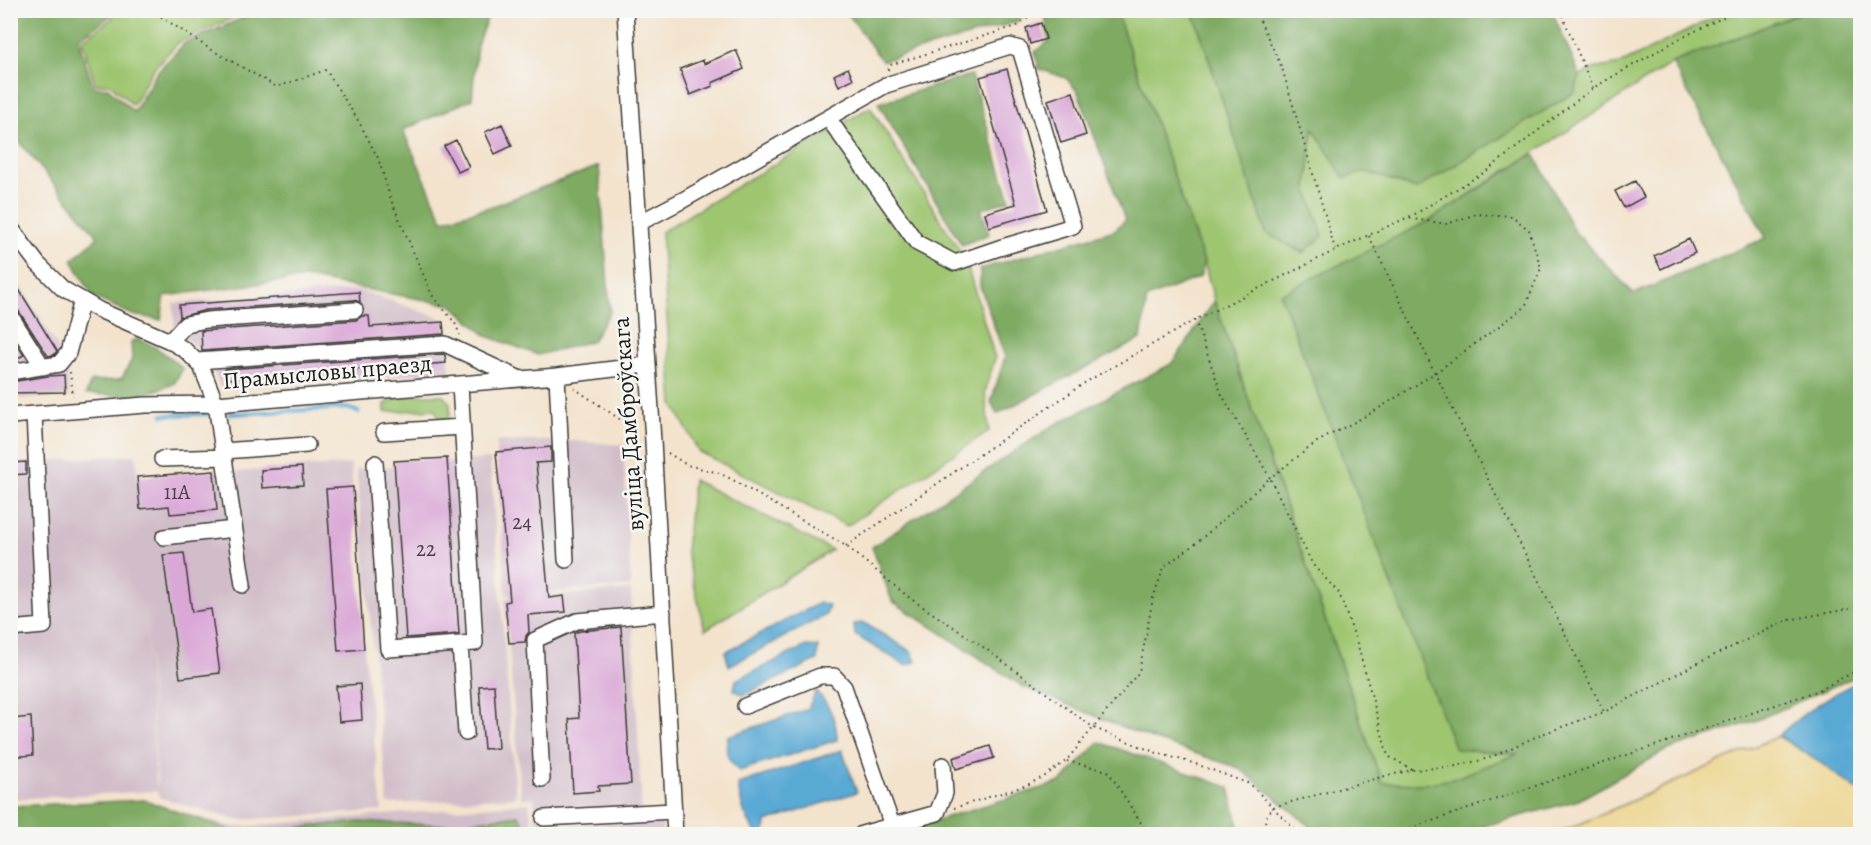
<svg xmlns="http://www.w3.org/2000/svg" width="1871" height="845" viewBox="0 0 1871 845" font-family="Alegreya,serif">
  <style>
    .industrial { fill: #d1bdc9; fill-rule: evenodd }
    .green { fill: #9ec570; stroke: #5d7046; stroke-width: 1.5 }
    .forest { fill: #7eaa62; stroke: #4d633f; stroke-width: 1.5 }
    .sand { fill: #eeda9e; stroke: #857b5d; stroke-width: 1.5 }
    .water { fill: #59a9d4; stroke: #3a6278; stroke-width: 1.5 }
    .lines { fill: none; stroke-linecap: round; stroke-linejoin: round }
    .stream { stroke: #59a9d4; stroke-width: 4.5 }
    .building { fill: #daa8d7 }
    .minor-casing { stroke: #3c3a37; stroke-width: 18 }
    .path { stroke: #3c3a37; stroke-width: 2; stroke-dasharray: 1.5 4.5; stroke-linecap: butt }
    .minor { stroke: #fff; stroke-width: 15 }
    .labels { text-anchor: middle; stroke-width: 5; stroke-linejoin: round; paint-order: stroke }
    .number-label { font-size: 21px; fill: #4c3f4b }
    .street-label { font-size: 24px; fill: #1c1c1c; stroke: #f6f6f2 }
  </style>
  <rect width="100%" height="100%" fill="#f6f6f2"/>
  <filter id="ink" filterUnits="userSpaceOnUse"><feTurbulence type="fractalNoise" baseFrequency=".0167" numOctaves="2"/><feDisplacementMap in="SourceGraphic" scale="12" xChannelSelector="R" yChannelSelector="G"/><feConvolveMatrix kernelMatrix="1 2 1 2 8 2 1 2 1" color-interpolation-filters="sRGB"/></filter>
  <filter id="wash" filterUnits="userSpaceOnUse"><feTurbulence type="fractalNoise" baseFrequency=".008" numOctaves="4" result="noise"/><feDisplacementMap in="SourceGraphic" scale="24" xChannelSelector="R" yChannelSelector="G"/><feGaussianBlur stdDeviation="1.35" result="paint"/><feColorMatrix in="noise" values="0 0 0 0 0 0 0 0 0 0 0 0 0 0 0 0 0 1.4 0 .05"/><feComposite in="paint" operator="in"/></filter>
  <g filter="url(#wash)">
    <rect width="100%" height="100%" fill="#f3e3cd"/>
    <path class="industrial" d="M10,270L61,352L67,369L69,397L11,399Z
      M359,290L446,320L450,372L221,388L210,364L199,350L189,341L175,333L173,303Z
      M496,441H573L623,445L631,586L506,595Z
      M136,455L138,477L214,471L234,472L351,464L364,649L382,811L237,820L161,798L156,791L11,799V463ZM144,594L157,781V785H156Z
      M490,459L516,797L388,804L356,469Z
      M631,590L642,817L535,822L534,797L521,799L505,598Z
      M529,803L532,827L662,821L663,834H11L153,806L235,827Z"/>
    <path class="green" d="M108,11H248L179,42L153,69L133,105L110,84H95L82,40L113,18Z
      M1116,11H1193L1266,232L1283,241L1323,236L1307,188L1313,127L1367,171L1416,189L1575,92L1580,76L1593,69L1620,64L1727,11H1805L1672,63L1427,222L1280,295L1520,753L1453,779L1424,784L1382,783L1214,300L1204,262Z
      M870,107L965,259L995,358L985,392L989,431L847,526L699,452L673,404L661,232Z
      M435,395H442L450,403V415L448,419L440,420L435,409L385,412V404C401,395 417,395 435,395Z
      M693,480L832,550L705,630L686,551Z"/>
    <path class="forest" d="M11,10L106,11L109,17L78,39L93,87L108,88L134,112L157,72L185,43L259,11H490L477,45L472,99L403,130L443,220L493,206L599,166L610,312L592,341L538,355L487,336L452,305L305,278L165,296L161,320L133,315L93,297L72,260L98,237L16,138L11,127Z
      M846,11H1030L1016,22L882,61Z
      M1065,11H1116L1204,262L1200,277L1147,298L1141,339L997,414L991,402L1005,357L980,286V269L1115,230L1125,220L1078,92L1066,78L1039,69L1035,52L1049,41L1045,16Z
      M1193,11H1552L1580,76L1575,92L1416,189L1367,172L1344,178L1313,128L1307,188L1323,236L1303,253L1266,233Z
      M1805,11H1860V676L1845,681L1757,720L1665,751L1579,800L1455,834H1328L1315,830L1239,768L1152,739L1024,687L892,601L872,547L1051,427L1171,364L1186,344L1214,300L1382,783L1424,784L1453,779L1518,754L1455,749L1280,294L1427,222L1534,154L1574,231L1634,294L1766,238L1672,63Z
      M971,75L1010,200L981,209L989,234L962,245L878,103Z
      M136,339C153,343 170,357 183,369L174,384L157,390L134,396L86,394L91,381L117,380L122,378L132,359L131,342Z
      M1099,742L1229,787L1241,834H900L904,830L1061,782Z
      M144,800L239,833L360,822L447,825L518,815L532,834H11V806Z"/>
    <path class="sand" d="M1778,736L1813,757L1860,792V834H1547L1571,828Z"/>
    <path class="water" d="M819,603L829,605L826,615L729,666L725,652Z
      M864,623L912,652L916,662L905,665L855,635L854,624Z
      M806,646L818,647L817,660L744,695L734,690L736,680Z
      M1860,681V792L1813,757L1778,736C1802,714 1831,694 1860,681Z
      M816,691C830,705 837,720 837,740L739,771C727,760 724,752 728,736L808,709Z
      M842,750L857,792L766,822L765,832L757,834C745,820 740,802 738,784Z"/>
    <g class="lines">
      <path class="stream" d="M229,414L347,408L358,412
        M163,415L207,414"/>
    </g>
    <g id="blocks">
      <path class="building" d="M1041,23L1046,39L1030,44L1026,28Z
        M736,50L744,69L712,83L713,86L690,95L680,69L703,60L704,64Z
        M848,68L853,79L839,86L834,75Z
        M1007,69L1047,210L989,227L985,213L1016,204L980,77Z
        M1073,92L1086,135L1061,143L1048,100Z
        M502,124L512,146L495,154L485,132Z
        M456,140L469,167L458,172L444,146Z
        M1635,181L1644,197L1624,208L1615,191Z
        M1689,239L1695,253L1661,269L1654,256Z
        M10,275L57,351L54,355L48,356L18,310L10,305Z
        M359,292L360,302L354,300L206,310L180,317L179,305Z
        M362,316H369L370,327L443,322L444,334L202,351L201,331L356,320Z
        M10,334L24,355L10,362Z
        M443,354L445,355L446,363L226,379L225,369Z
        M64,375L65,392L10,393V382L48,376Z
        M551,447V462L536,463L549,598L564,596L566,612L528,615L529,632L526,636L525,642L509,643L505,602L510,601L496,452Z
        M447,458L459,634L406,638L394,461Z
        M26,462V474L10,475V463Z
        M302,467L303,485L262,488L261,470Z
        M214,471L217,510L170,514L169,506L140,509L137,477Z
        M353,487L364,649L338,651L326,489Z
        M184,553L192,612L211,609L220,673L180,678L163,555Z
        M621,627L631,784L598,786L599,791L573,793L569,719L579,718L574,633L580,631Z
        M360,684L362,720L339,722L336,686Z
        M494,685L498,748L484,749L479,686Z
        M31,717L33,755L10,757V719Z
        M990,746L994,758L956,769L953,758Z"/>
    </g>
  </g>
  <g filter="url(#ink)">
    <use href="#blocks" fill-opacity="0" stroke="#3c3a37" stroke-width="1.5"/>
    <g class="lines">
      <g class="minor-casing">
        <path id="minor" d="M625,10L653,441L675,834
          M639,223L683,200L886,85L1010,46L1020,49L1073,226L999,248L955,263L917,243L828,118
          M10,227L37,263L63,289L99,310L170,341L185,350L201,366L216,404L243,585
          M10,315L43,367
          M170,341L186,324L207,320L355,310
          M197,361L445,344L518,378
          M10,372L59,364L68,353L82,300
          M557,376L566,560
          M460,384L475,643L460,644L466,733
          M10,416L145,405L216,404L557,376L646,365
          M384,432L462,427
          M223,451L307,445
          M162,459L224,457
          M375,463L388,649L460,644
          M164,537L234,529
          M10,629L44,626L34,414
          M745,706L820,676H834L844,687L892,825
          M542,779L535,640L577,621L663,613
          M544,818L673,811
          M862,834L937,813L945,793L943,765"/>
      </g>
      <path class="path" d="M151,10L210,49L277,87L326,70L359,122L378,158L391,200L432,295L455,323L460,335
        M1255,10L1282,68L1335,249
        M1560,10L1593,88
        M888,70L890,65L1017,26L1039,10
        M1369,236L1435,373L1604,712L1696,664L1788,620L1860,607
        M1195,320L1222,395L1270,478L1317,442L1373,412L1435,373L1525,307L1541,268L1529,230L1512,216L1476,214L1447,224L1406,218
        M70,372L73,396
        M574,388L637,431
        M668,453L687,465L719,473L733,480L846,546L911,599L979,644L1094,728L1157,753L1193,763L1250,784L1297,832L1304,834
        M846,546L1086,382L1195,320L1336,250L1415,214L1485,172L1593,88L1677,40L1738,10
        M1067,761L1108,771L1148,834
        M954,808L1027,785L1045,776L1066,761L1139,672L1153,598L1164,567L1200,540L1270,478L1313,565L1339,593L1358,646L1388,756L1413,770
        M1263,834L1266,817L1273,807L1385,776L1413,770L1457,766L1489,758L1542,734L1604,712
        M1393,834L1817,691L1860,669"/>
      <use href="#minor" class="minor"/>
    </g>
  </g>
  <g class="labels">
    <g class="number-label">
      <text x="177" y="499">11А</text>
      <text x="522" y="529">24</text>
      <text x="426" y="556">22</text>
    </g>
    <g class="street-label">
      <text transform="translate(327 372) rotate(-5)" y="8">Прамысловы праезд</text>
      <text transform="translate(628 424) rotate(-94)" y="8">вуліца Дамброўскага</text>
    </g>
  </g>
  <rect width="1871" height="845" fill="none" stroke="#f6f6f2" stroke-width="36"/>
</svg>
